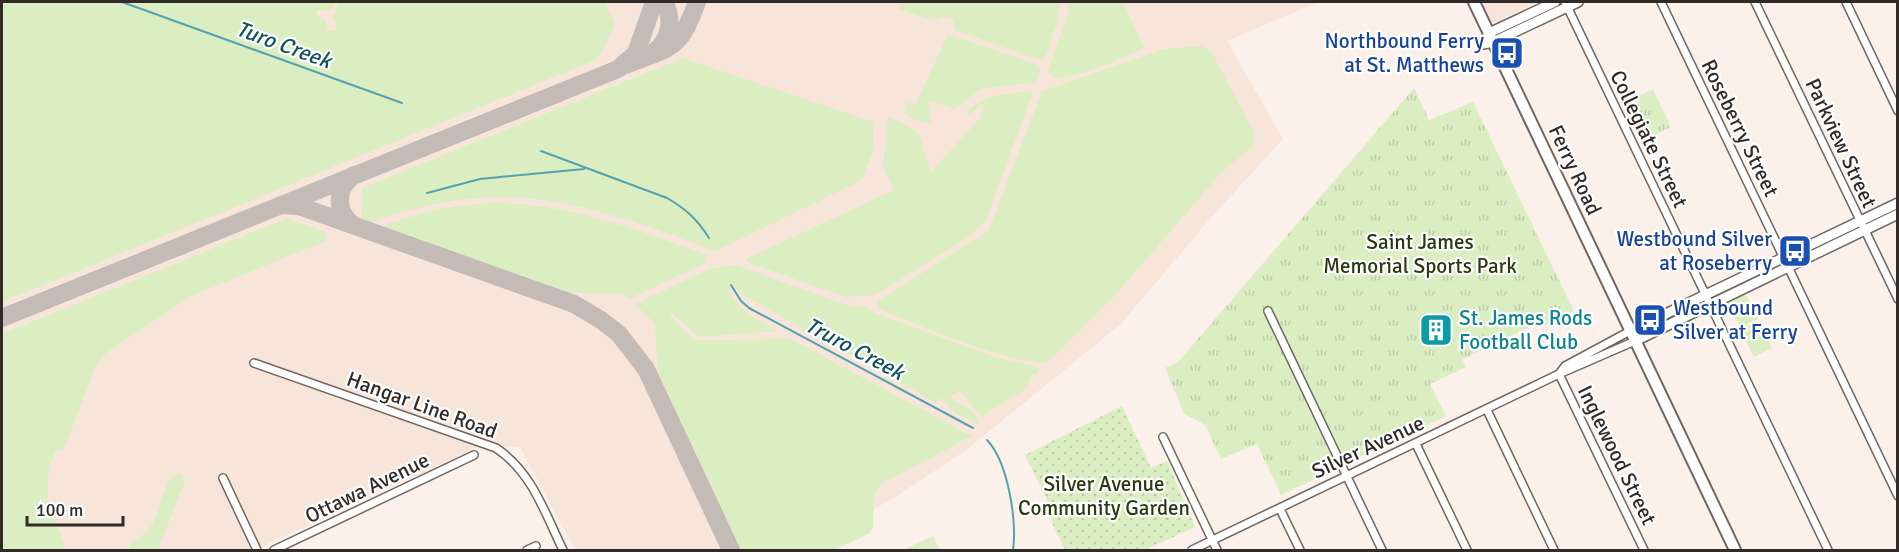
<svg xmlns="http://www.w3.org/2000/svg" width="1899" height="552" viewBox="0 0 1899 552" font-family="Signika,sans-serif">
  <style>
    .built { fill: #f8e5da }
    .grass { fill: #dbeec2 }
    .park { fill: url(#park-tufts) }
    .garden { fill: url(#garden-dots) }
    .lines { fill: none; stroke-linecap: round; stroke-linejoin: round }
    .stream { stroke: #56a1b1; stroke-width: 2 }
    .taxiway { stroke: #c4bbb6; stroke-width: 18 }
    .minor-casing { stroke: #706761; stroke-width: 10 }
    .tertiary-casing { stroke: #706761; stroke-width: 12 }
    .secondary-casing { stroke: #706761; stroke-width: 14 }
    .minor { stroke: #fff; stroke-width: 7 }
    .tertiary { stroke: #fff; stroke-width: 9 }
    .secondary { stroke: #fff; stroke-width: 10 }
    .labels { text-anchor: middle; stroke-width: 4.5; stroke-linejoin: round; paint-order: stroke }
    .transit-label { font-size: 21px; fill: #164399; stroke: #fff; text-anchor: end }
    .street-label { font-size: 21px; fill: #302b29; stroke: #fff }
    .park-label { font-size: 21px; fill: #2b3911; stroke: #fff }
    .culture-label { font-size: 21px; fill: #0d838f; stroke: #fff; text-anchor: start }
    .water-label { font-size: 22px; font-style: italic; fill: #12525f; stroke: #fff }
  </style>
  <defs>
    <pattern id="park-tufts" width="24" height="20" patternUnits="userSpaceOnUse" patternTransform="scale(1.5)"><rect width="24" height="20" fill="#dbeec2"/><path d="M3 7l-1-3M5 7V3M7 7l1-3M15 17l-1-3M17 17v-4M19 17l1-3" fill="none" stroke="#bccca7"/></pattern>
    <pattern id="garden-dots" width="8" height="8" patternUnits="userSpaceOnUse" patternTransform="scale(1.5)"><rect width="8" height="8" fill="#dbeec2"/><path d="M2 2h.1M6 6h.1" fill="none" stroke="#bccca7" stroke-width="1.8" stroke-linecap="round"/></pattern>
  </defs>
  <rect width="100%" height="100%" fill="#fcf1ea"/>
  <path class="built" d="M2,2H1319L1227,41L1283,139L1210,219L1121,324L965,451L889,501L795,550H575L520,447H478L255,550H2Z
    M1482,2H1538L1492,23Z"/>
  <path class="grass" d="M2,2H335L331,10H318L316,14L325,19L328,31L340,30L336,28V21H332L339,2H601L605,3L615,24L600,56L593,61L2,302Z
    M902,2H1060L1058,19L1045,59L1041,60L956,31L953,20L948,16L935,21L898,9Z
    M1067,2H1134L1124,5L1144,47C1127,58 1079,76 1059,78C1053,78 1050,75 1048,71L1069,11Z
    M948,34L1038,65L1041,69L1037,80L1031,83L981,89L954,109L928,100L931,122H920L904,114L907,102L915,105Z
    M1202,46L1212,52L1253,131L1255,140L1252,147L1220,174L1117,293L1049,361C1024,371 909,321 879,309L877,302L989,230L1042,91L1164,49Z
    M683,58L873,122V150L862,180L716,251C582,203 511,173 369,223L361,221L362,188Z
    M1028,91L1033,92L986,220L967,238L875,295L846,297L746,262V259L894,190L883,168L888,116L918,132L931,172L980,118L983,104L970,114L965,112C983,95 1004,94 1028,91Z
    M488,203C566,202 634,229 707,255L705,263L629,299L622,294L564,292L382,228L387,224L438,209Z
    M287,218L324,231L326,241L191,296L106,353L96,366L63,451L56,449C40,489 49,505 64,543L63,550H2V334Z
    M736,265L852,307H867L877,314L995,357L1041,368L1037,374H1032L1027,388L988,412L983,418L962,394L958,391L950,397C962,407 979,409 979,426C971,418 960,418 952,411C946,405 948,401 939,398L936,403L741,294L732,284L729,285C730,308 761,320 778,331L699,337L671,313L670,316L694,340L791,339L972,436L882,483L874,495L873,528L868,534L835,550H741L658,376L655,324L635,304L709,269Z
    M1746,294L1758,319L1740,328L1728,303Z
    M1706,296L1710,304L1635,341L1630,331Z
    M1758,321L1772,348L1754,357L1740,329Z
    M176,474H182L185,481L158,550H128C133,538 141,539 148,530C161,515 160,485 176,474Z
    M933,536L940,550H903Z"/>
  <path class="park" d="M1414,88L1429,120L1473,102L1574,311L1543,326L1529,327L1466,358L1462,359L1466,367L1430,384L1446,416L1281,495L1257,444L1221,459L1205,425L1184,414L1165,368L1178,362Z
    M1653,89L1671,127L1643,141L1624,103Z"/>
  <path class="garden" d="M1122,406L1151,468L1167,461L1195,527L1145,550H1065L1053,525L1046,497L1025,455Z"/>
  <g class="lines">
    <path class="stream" d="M122,2L402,103
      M541,151L667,198C686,209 697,219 709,238
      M427,193L480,179L584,169
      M731,285L741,301L749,308L973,428
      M987,440C1008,462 1017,520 1013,550"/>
    <path class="taxiway" d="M653,53C670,40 674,20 664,2
      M626,65C673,46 679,51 697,2
      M354,175C335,189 335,213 355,226
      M281,205L299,206L574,304L601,320L619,334L646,369L731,550
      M2,318L618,69L636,53L654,2"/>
    <g class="minor-casing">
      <path id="minor" d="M1565,2L1828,550
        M1661,2L1898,496
        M1755,2L1898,299
        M1846,2L1898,111
        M1268,311L1382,550
        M254,363L496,448C532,472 545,513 563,550
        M1559,374L1644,550
        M1559,374L1565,366L1630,331
        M1487,410L1554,550
        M1163,437L1217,550
        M1416,444L1467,550
        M223,478L257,550
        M1280,509L1300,550
        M274,550L474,455
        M527,550L536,546
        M1192,550L1559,374L1635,341"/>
    </g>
    <g class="tertiary-casing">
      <path id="tertiary" d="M1487,38L1489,33L1555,2
        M1483,44L1493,42L1578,2
        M1630,331L1898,203
        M1635,341L1898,214"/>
    </g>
    <g class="secondary-casing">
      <path id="secondary" d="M1474,2L1735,550"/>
    </g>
    <use href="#minor" class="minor"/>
    <use href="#tertiary" class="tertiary"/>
    <use href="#secondary" class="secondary"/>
  </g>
  <defs>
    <g id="bus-square" transform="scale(1.725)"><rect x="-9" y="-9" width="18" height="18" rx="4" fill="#1a4fb4" stroke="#fff"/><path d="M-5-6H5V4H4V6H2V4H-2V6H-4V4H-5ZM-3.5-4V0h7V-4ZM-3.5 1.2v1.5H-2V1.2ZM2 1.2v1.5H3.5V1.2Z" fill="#fff"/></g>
    <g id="building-square" transform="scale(1.725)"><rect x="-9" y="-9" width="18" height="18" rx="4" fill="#0f9aa8" stroke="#fff"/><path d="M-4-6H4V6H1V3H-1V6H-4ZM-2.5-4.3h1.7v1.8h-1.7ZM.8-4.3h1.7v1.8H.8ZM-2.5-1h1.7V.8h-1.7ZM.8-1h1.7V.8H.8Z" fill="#fff"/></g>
  </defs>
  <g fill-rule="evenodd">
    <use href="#bus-square" x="1507" y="53"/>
    <use href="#bus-square" x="1795" y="251"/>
    <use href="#bus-square" x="1650" y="320"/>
    <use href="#building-square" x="1436" y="330"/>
  </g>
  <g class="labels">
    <g class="transit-label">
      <text x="1484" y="48">Northbound Ferry<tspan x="1484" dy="24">at St. Matthews</tspan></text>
      <text x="1772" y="246">Westbound Silver<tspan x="1772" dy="24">at Roseberry</tspan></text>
      <text x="1673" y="315" text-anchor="start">Westbound<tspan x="1673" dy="24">Silver at Ferry</tspan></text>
    </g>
    <g class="street-label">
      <text transform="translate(1740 128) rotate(64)" y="7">Roseberry Street</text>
      <text transform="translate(1649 139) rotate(64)" y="7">Collegiate Street</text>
      <text transform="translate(1841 143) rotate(65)" y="7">Parkview Street</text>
      <text transform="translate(1575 170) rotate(65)" y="7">Ferry Road</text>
      <text transform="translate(422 405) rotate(20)" y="7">Hangar Line Road</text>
      <text transform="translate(1368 447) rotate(-25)" y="7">Silver Avenue</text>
      <text transform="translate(1617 455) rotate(64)" y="7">Inglewood Street</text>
      <text transform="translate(367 488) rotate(-26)" y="7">Ottawa Avenue</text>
    </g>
    <g class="park-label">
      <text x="1420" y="249">Saint James<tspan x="1420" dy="24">Memorial Sports Park</tspan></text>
      <text x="1104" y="491">Silver Avenue<tspan x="1104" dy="24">Community Garden</tspan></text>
    </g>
    <g class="culture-label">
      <text x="1459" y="325">St. James Rods<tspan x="1459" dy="24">Football Club</tspan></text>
    </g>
    <g class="water-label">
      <text transform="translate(284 44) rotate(20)" y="8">Turo Creek</text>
      <text transform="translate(855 348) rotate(28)" y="8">Truro Creek</text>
    </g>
  </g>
  <rect width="1899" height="552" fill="none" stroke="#302b29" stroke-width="6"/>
  <path d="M27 516v9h96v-9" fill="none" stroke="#302b29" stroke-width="3"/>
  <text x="36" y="516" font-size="18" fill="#302b29" stroke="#ffffff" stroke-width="4.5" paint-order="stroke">100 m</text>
</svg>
